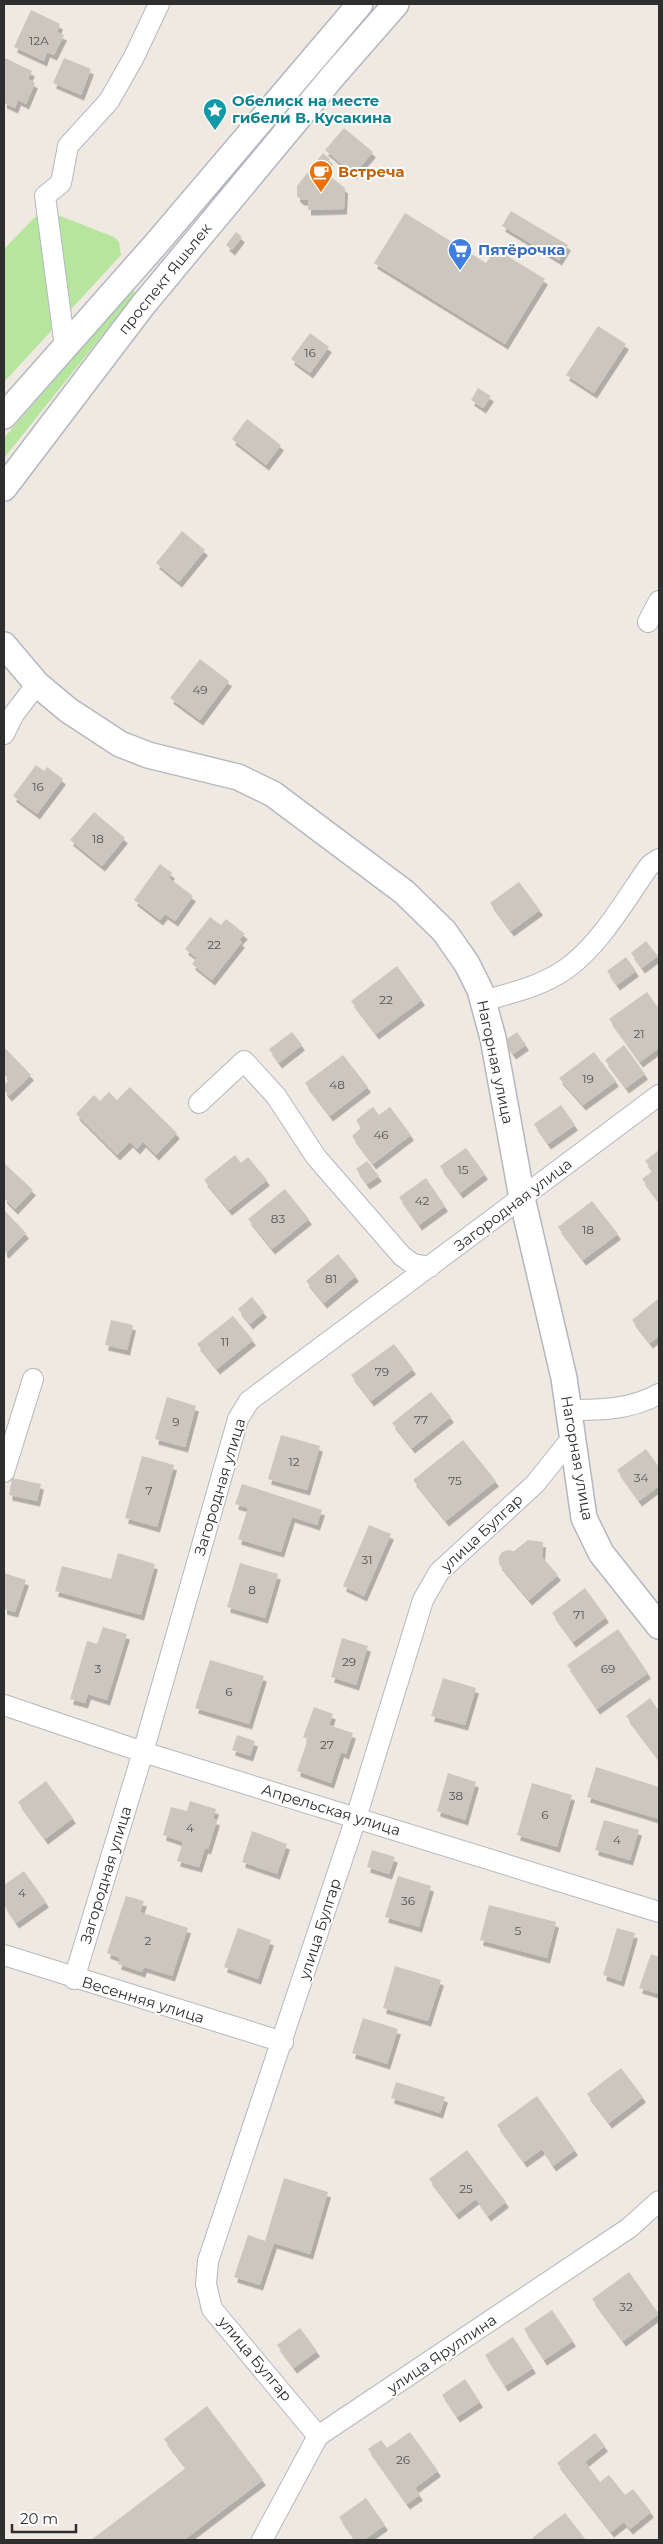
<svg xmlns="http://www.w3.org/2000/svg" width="663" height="2544" viewBox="0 0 663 2544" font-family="Montserrat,sans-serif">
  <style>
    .green { fill: #b6e59e }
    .building { fill: #cbc7bf; filter: url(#shadow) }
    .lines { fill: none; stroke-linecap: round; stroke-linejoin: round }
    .minor-casing { stroke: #b4b7c1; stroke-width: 22 }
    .tertiary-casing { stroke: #b4b7c1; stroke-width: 28 }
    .minor { stroke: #fff; stroke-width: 20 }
    .tertiary { stroke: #fff; stroke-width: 25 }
    .labels { text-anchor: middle; stroke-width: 4; stroke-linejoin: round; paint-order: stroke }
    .number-label { font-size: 12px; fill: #555452 }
    .culture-label { font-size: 15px; font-weight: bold; fill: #0d838f; stroke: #fff; text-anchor: start }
    .food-label { font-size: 15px; font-weight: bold; fill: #c56008; stroke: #fff; text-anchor: start }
    .shop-label { font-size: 15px; font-weight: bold; fill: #366cbe; stroke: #fff; text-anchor: start }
    .street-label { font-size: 15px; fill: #2e2e2e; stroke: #fff }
  </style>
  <defs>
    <filter id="shadow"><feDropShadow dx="3" dy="5.5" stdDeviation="0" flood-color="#0004"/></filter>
  </defs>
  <rect width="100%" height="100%" fill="#efe9e1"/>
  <path class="green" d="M45,213L55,214L114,237L119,242L121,255L4,382V249L35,217Z
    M132,290L136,293L4,458V438Z"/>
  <path class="building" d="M31,10L60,24L57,32L64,35L54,55L47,52L44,61L14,47Z
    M5,58L32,71L28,79L35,83L26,104L18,100L15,108L4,103Z
    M64,58L91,69L81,95L53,83Z
    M344,128L373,152L354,174L325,150Z
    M323,153L330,159L316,175L320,179L326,173L345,188L344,209L308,210V200H301L297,196V186Z
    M511,211L568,245L559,260L502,226Z
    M405,213L486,263L496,249L545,279L505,344L374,263Z
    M236,232L242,237L232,250L226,245Z
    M598,326L626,344L594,393L566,375Z
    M310,333L329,347L310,373L291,359Z
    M478,388L491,396L483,408L471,400Z
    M247,419L281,445L266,465L232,439Z
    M182,531L205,550L179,582L156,563Z
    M200,659L229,681L200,720L170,698Z
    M36,765L44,771L47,767L63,779L37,814L13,796Z
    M94,812L125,838L102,866L70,840Z
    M160,864L172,873L169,878L193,896L175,921L165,914L160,920L134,900Z
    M519,882L540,910L511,931L490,903Z
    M210,917L221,925L226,919L245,934L239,940L242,942L212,980L192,964L197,958L185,949Z
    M646,941L658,956L642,968L631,953Z
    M626,957L636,971L617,985L607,971Z
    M397,966L422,1000L376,1034L351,1001Z
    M647,992L659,1009V1048L640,1062L609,1019Z
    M292,1032L302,1045L279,1063L269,1049Z
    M517,1032L526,1045L513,1054L504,1041Z
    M624,1045L645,1074L626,1088L605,1060Z
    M4,1047L31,1075L9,1096L4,1090V1085L9,1080L4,1074Z
    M594,1052L616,1081L583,1105L559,1078Z
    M343,1055L368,1087L330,1116L305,1083Z
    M130,1087L177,1133L156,1155L143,1142L137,1149L130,1142L117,1155L76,1114L94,1095L100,1101L109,1092L117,1100Z
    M561,1105L575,1125L548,1144L534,1124Z
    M373,1107L379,1115L390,1107L411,1135L373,1164L352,1136L361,1128L356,1120Z
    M466,1148L485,1174L460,1193L440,1166Z
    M659,1150V1202L642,1179L653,1171L645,1161Z
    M235,1155L241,1163L248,1157L267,1180L229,1210L204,1180Z
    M367,1161L379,1176L367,1184L356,1169Z
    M4,1163L33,1190L15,1209L4,1198Z
    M426,1178L445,1206L419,1225L399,1197Z
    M285,1189L309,1219L272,1249L248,1219Z
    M592,1201L618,1234L583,1260L558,1227Z
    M4,1210L26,1233L6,1253L4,1251Z
    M338,1254L356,1276L324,1303L306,1281Z
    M252,1297L264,1312L250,1324L238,1309Z
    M659,1298V1336L650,1343L632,1320Z
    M233,1316L253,1340L217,1369L197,1344Z
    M111,1320L133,1325L127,1350L105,1345Z
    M394,1344L413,1369L371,1401L351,1375Z
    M431,1392L451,1417L412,1448L392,1423Z
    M167,1397L196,1406L185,1447L155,1439Z
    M281,1435L320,1446L307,1490L268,1479Z
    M463,1440L496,1481L446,1521L413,1480Z
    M646,1449L659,1467V1486L639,1501L617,1470Z
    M142,1456L174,1465L157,1527L125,1518Z
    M12,1478L41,1484L37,1501L9,1495Z
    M242,1484L322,1510L317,1525L292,1517L281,1552L238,1539L248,1508L235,1504Z
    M369,1525L391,1534L364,1596L343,1586Z
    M528,1540L543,1542L542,1557L558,1575L529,1600L499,1564V1557L502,1552L508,1550L514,1551Z
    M118,1553L155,1564L141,1615L55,1591L62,1566L111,1579Z
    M240,1563L278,1574L265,1618L227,1607Z
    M4,1573L26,1580L15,1612L4,1609Z
    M585,1588L606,1617L573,1642L552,1613Z
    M103,1627L127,1634L107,1700L88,1694L85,1703L70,1699L87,1641L97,1644Z
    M618,1629L648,1673L597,1709L567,1665Z
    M342,1638L368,1646L356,1685L331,1677Z
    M210,1660L264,1676L249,1724L195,1708Z
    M443,1678L476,1688L465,1725L431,1716Z
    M650,1698L659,1711V1760L626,1716Z
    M314,1707L333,1714L329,1725L353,1733L346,1754L341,1752L331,1783L297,1771L308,1739L303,1737Z
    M237,1735L255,1741L250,1756L232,1750Z
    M596,1767L659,1787V1819L587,1797Z
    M448,1773L476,1782L465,1820L437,1811Z
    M46,1781L73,1818L45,1839L18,1802Z
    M532,1783L572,1795L557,1847L517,1835Z
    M190,1801L216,1809L213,1819L217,1820L208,1849L205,1848L199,1867L177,1861L183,1842L163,1835L171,1807L187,1811Z
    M604,1820L639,1830L630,1860L595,1850Z
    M252,1831L287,1844L277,1874L242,1862Z
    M372,1850L395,1857L389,1874L367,1867Z
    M24,1871L46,1902L16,1923L4,1905V1885Z
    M398,1876L431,1886L419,1927L385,1917Z
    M126,1896L144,1901L140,1912L188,1928L172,1976L144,1967L142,1972L118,1964L120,1958L107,1953Z
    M489,1905L556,1922L547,1958L480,1940Z
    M238,1928L271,1940L258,1979L224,1967Z
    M617,1928L635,1933L621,1981L603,1975Z
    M651,1954L659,1957V1994L639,1988Z
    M395,1966L441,1980L428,2021L383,2008Z
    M363,2018L398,2029L387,2064L352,2053Z
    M621,2068L643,2097L609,2123L587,2094Z
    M396,2082L445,2097L440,2113L391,2098Z
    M537,2096L575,2150L553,2166L542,2149L524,2162L497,2125Z
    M467,2150L506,2202L488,2216L476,2199L456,2214L429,2179Z
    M284,2178L328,2192L310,2254L274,2243L260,2285L234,2277L248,2235L265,2241Z
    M629,2272L659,2314L623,2341L592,2299Z
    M552,2310L573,2341L544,2360L524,2329Z
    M300,2328L317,2351L294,2368L277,2345Z
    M513,2337L533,2368L505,2386L485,2355Z
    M465,2379L480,2402L457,2417L442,2395Z
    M207,2406L263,2480L184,2540H91L186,2468L164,2439Z
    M410,2432L438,2471L415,2488L420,2495L407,2504L368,2449L381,2440L387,2448Z
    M595,2433L605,2446L585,2462L600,2482L609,2475L625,2495L633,2489L651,2512L630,2529L624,2522L611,2532L557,2463Z
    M366,2498L385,2525L364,2540H355L339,2517Z
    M565,2513L586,2540H534L532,2538Z"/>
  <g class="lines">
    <g class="minor-casing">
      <path id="minor" d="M65,347L45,196L61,183L68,146L109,101L134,57L159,4
        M648,622L659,601
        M4,734L14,714L37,684
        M483,1001C511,993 542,986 566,969C601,944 625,900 650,865L659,859
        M199,1103L244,1061L276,1096L316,1157L402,1256L413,1264L430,1267
        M568,1410C600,1410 630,1410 659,1394
        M4,1472L33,1379
        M4,1705L143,1752L659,1912
        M4,1955L283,2042
        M74,1979L143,1752L238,1419L249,1401L659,1095
        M318,2436L212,2309L206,2284L208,2261L356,1818L423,1600L439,1572L535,1484L571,1439
        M262,2540L318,2436L629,2228L659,2201"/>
    </g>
    <g class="tertiary-casing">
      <path id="tertiary" d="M4,416L156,244L360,4
        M4,488L143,305L333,76L396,4
        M4,645L37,684L68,710L120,744L148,755L238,777L273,794L404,892L444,931L467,964L480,990L493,1038L522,1198L564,1378L584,1518L601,1553L659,1626"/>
    </g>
    <use href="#minor" class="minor"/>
    <use href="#tertiary" class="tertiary"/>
  </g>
  <defs>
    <g id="sight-pin" transform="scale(1.25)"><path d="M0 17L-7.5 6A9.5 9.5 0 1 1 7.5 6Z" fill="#0f9aa8" stroke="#fff"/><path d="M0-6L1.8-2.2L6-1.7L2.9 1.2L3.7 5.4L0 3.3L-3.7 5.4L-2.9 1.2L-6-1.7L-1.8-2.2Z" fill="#fff"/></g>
    <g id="cafe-pin" transform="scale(1.25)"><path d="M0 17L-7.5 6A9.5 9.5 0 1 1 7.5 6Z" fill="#e8710a" stroke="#fff"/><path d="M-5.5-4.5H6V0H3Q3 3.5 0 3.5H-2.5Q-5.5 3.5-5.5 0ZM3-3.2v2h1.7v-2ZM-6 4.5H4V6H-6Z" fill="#fff"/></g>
    <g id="supermarket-pin" transform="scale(1.25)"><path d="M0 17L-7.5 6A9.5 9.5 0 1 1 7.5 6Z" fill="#3f7fe0" stroke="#fff"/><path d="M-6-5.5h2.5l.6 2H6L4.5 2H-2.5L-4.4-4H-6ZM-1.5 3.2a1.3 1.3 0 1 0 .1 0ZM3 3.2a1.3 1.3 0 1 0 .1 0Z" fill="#fff"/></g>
  </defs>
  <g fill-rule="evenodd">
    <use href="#sight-pin" x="215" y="110"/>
    <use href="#cafe-pin" x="321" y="172"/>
    <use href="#supermarket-pin" x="460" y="250"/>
  </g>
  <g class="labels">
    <g class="number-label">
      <text x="39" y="45">12А</text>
      <text x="310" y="357">16</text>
      <text x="200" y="694">49</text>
      <text x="38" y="791">16</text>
      <text x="98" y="843">18</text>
      <text x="214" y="949">22</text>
      <text x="386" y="1004">22</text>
      <text x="639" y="1038">21</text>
      <text x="588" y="1083">19</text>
      <text x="337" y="1089">48</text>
      <text x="381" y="1139">46</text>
      <text x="463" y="1174">15</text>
      <text x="422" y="1205">42</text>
      <text x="278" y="1223">83</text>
      <text x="588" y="1234">18</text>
      <text x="331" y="1283">81</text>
      <text x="225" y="1346">11</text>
      <text x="382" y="1376">79</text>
      <text x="421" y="1424">77</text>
      <text x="176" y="1426">9</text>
      <text x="294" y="1466">12</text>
      <text x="641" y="1482">34</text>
      <text x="455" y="1485">75</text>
      <text x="149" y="1495">7</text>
      <text x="367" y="1564">31</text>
      <text x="252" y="1594">8</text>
      <text x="579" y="1619">71</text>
      <text x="349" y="1666">29</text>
      <text x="98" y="1673">3</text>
      <text x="608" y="1673">69</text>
      <text x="229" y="1696">6</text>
      <text x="327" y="1749">27</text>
      <text x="456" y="1800">38</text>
      <text x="545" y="1819">6</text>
      <text x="190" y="1832">4</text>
      <text x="617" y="1844">4</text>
      <text x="22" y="1897">4</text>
      <text x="408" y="1905">36</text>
      <text x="518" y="1935">5</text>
      <text x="148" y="1945">2</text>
      <text x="466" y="2193">25</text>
      <text x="626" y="2311">32</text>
      <text x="403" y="2464">26</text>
    </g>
    <g class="culture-label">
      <text x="232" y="106">Обелиск на месте<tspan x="232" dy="17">гибели В. Кусакина</tspan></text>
    </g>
    <g class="food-label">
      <text x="338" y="177">Встреча</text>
    </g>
    <g class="shop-label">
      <text x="478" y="255">Пятёрочка</text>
    </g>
    <g class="street-label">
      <text transform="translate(165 279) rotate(-51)" y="5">проспект Яшьлек</text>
      <text transform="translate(495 1062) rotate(78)" y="5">Нагорная улица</text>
      <text transform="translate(513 1205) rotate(-37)" y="5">Загородная улица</text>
      <text transform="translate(577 1458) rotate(80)" y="5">Нагорная улица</text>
      <text transform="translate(220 1487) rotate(-73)" y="5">Загородная улица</text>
      <text transform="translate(482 1533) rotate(-43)" y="5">улица Булгар</text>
      <text transform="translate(331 1810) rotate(17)" y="5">Апрельская улица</text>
      <text transform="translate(106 1875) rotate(-73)" y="5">Загородная улица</text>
      <text transform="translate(320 1929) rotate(-72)" y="5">улица Булгар</text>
      <text transform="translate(143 2000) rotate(17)" y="5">Весенняя улица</text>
      <text transform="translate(442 2354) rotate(-34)" y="5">улица Яруллина</text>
      <text transform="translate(255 2359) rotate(50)" y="5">улица Булгар</text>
    </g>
  </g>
  <rect width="663" height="2544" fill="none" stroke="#2e2e2e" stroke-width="10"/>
  <path d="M12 2524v8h64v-8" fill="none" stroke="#2e2e2e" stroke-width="2.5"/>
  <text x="20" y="2524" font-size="15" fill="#2e2e2e" stroke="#ffffff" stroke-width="4" paint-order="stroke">20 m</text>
</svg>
